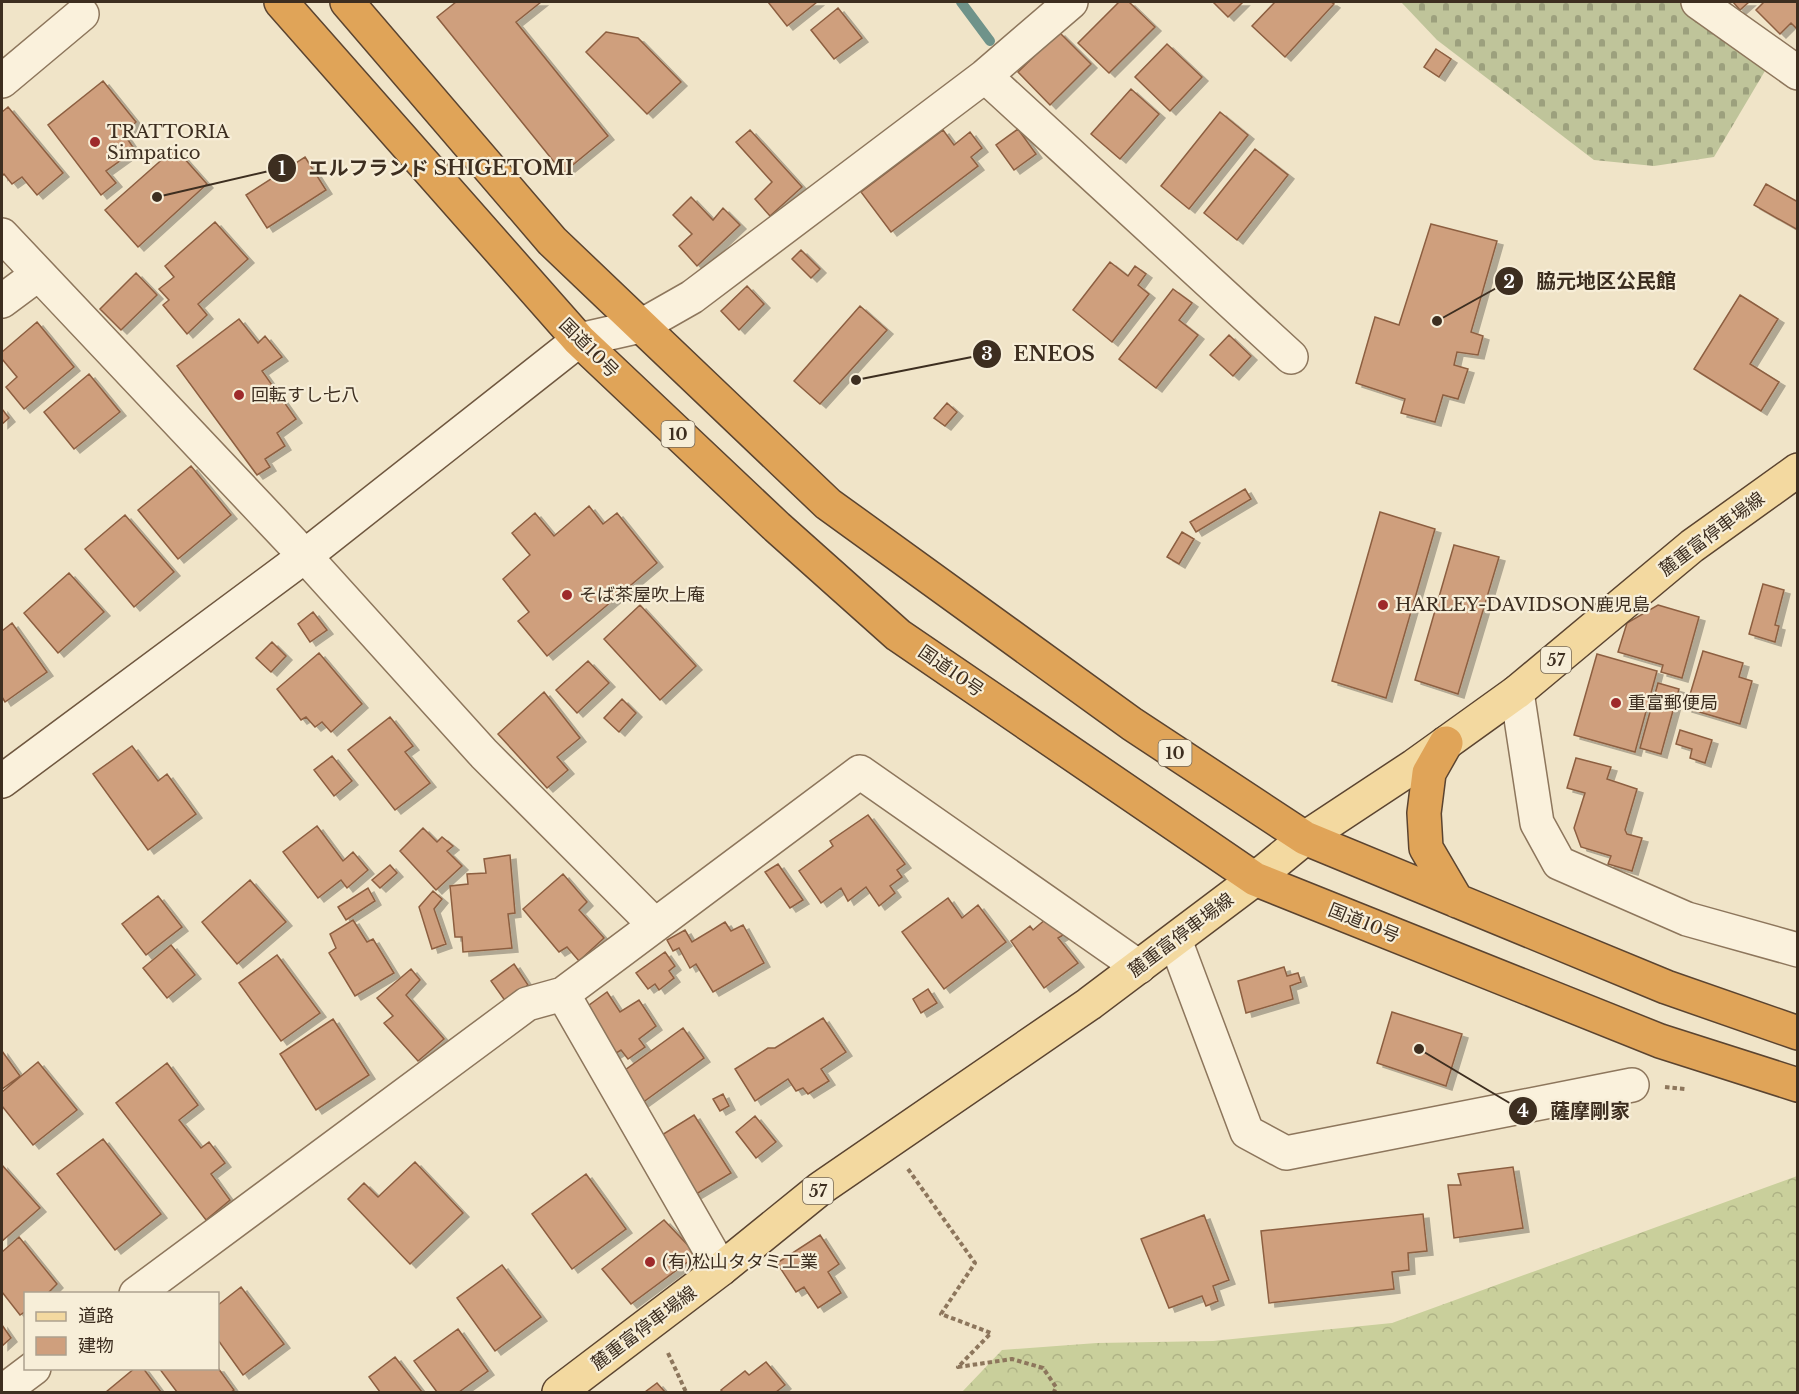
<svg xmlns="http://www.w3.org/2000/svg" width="1799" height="1394" viewBox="0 0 1799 1394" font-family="'Libre Baskerville','Noto Sans JP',serif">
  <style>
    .forest { fill: url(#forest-crowns) }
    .cemetery { fill: url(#cemetery-stones) }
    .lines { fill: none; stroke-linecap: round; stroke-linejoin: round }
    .stream { stroke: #6f938a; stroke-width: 10 }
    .building { fill: #cf9f7d; stroke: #8d5f41; stroke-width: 1.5; filter: url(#shadow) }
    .street-casing { stroke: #8d765c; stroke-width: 36 }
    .secondary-casing { stroke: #6f573f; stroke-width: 36 }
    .primary-casing { stroke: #5b4430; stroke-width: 36 }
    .highway-casing { stroke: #5b4430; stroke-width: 36 }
    .path { stroke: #8d765c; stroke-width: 4; stroke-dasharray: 4.5 3; stroke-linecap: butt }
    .street { stroke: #faf1dc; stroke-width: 33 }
    .secondary { stroke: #faf1dc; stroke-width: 33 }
    .primary { stroke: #f3d9a0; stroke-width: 33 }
    .highway { stroke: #e0a458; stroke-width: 33 }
    .poi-dot { fill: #9e2a2b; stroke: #f7eed8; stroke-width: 2 }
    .labels { text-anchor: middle; stroke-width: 4.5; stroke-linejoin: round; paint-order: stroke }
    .shield { fill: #f7eed8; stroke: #756857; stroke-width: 1.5 }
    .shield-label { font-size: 16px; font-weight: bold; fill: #3d2e20 }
    .poi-label { font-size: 18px; fill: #3d2e20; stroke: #f7eed8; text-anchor: start }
    .street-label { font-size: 18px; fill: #3d2e20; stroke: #f7eed8 }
    .leader { fill: none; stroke: #3d2e20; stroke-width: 2 }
    .callout-dot { fill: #3d2e20; stroke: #f7eed8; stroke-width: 2 }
    .mark-label { font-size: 18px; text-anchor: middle; font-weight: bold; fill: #fff }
    .callout-label { font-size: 20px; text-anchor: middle; font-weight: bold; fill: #3d2e20; stroke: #f7eed8; stroke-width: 4.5; stroke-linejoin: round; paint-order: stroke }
  </style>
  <defs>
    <pattern id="forest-crowns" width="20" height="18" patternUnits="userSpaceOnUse" patternTransform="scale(1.5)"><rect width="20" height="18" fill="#c9cf9b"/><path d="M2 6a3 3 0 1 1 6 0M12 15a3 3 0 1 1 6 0" fill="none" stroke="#aeb285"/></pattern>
    <pattern id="cemetery-stones" width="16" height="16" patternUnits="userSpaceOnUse" patternTransform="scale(1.5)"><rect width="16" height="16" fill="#bfc49a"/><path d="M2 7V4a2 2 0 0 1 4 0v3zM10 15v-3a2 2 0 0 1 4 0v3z" fill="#9ca07d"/></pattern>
    <filter id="shadow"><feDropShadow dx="6" dy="4" stdDeviation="0" flood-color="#0004"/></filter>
  </defs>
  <rect width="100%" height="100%" fill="#f0e4c8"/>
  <path class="forest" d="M1797,1176V1392H962L1002,1350L1097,1343L1213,1341L1392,1323Z"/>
  <path class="cemetery" d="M1401,2H1698L1775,54L1714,157L1654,166L1594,160L1437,40Z"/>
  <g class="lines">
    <path class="stream" d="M961,2L990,41"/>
  </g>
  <path class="building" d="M456,2H541L516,22L608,136L563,173L437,17Z
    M768,2H817L787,26Z
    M1119,2H1129L1155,27L1109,73L1078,43Z
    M1213,2H1243L1228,17Z
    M1275,2H1331L1334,4L1285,57L1252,26Z
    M1733,2H1749L1740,10Z
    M1764,2H1798V30L1791,23L1780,34L1756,10Z
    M838,8L862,38L834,59L811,30Z
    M606,32L638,38L681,82L647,114L586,52Z
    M1059,32L1091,64L1050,105L1018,72Z
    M1167,44L1202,77L1170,111L1135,77Z
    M1436,49L1451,59L1439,77L1424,67Z
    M103,81L136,122L124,134L135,150L106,171L116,183L101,195L48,125Z
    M1131,89L1159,114L1120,159L1091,134Z
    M8,107L63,173L37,195L22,177L12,184L4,174L2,176V112Z
    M1220,112L1248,135L1189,209L1161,186Z
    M1018,129L1036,154L1014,170L996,145Z
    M750,130L802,187L770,216L755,199L772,182L736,142Z
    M943,130L954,145L970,132L982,148L971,157L978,166L891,232L861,192Z
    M175,148L207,184L138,247L105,210Z
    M1255,149L1288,175L1237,240L1204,213Z
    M305,157L326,190L267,228L246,195Z
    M1766,184L1798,202V230L1754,205Z
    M691,197L713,220L723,208L740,225L697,266L679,246L692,234L673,215Z
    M215,222L248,259L198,304L207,315L187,334L163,305L169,300L159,289L174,277L165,266Z
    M1431,224L1497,241L1471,332L1483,336L1478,355L1457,352L1454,365L1468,369L1458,399L1443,395L1435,422L1401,413L1405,399L1356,383L1375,317L1399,325Z
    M801,250L820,269L811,278L792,259Z
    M1110,262L1128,276L1135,266L1146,274L1138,285L1149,294L1112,342L1073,310Z
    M136,273L157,295L121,330L100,309Z
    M747,286L764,304L739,330L721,311Z
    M1173,289L1192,303L1179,320L1198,335L1156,388L1119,359Z
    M1740,295L1778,319L1750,364L1779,382L1761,411L1694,369Z
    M860,306L887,330L820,404L794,381Z
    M239,319L258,343L265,336L282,357L262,371L296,419L277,433L285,446L265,459L270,467L257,475L177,366Z
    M37,322L74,367L24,409L6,387L17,377L2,359V352Z
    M1229,335L1251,356L1233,376L1210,355Z
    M89,374L120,412L74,449L44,412Z
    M947,403L957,412L945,426L934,418Z
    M2,409L9,418L2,424Z
    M191,466L231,515L178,559L138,510Z
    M1245,489L1251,499L1196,532L1190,522Z
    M589,506L603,524L617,513L657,563L547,656L518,621L529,612L503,579L530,555L512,533L535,513L554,536Z
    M1380,512L1435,529L1386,698L1332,681Z
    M125,515L174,572L134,607L85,549Z
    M1182,532L1194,539L1179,564L1167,557Z
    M1454,545L1499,557L1458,694L1415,680Z
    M69,573L104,612L58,653L24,613Z
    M1763,584L1784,590L1775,625L1779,626L1775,642L1749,634Z
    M640,605L696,666L660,700L604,639Z
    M1658,605L1699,617L1682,678L1661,672L1663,665L1618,652L1627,623Z
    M313,612L327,630L310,642L298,624Z
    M12,623L47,672L5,702L2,697V631Z
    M272,642L286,656L271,672L256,658Z
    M1703,651L1743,663L1739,677L1752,681L1740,724L1686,708Z
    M319,653L362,704L331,732L322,722L315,727L306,717L301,720L277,689Z
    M1597,654L1657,671L1635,752L1574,735Z
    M588,661L609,683L577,713L556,690Z
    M1658,683L1679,689L1661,754L1640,748Z
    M544,692L580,738L557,757L568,770L547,788L498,734Z
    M622,699L636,713L619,732L604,718Z
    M390,717L413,746L405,752L430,783L395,810L348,750Z
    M1680,730L1712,740L1705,763L1690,758L1692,749L1676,744Z
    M132,746L158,781L167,774L196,814L148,850L93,774Z
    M332,756L352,781L334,796L314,770Z
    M1576,758L1611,767L1607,779L1637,789L1625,830L1627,834L1642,838L1632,871L1608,864L1611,856L1581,847L1574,828L1585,793L1567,788Z
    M868,815L905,864L897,870L902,877L890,886L895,893L879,906L866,887L848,901L841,888L821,903L799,871L833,846L830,841Z
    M317,826L343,861L353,852L368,870L347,888L341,880L318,898L283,852Z
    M423,828L437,842L442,837L453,846L447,851L462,866L436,890L400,851Z
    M510,855L515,913L508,914L512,948L463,952L462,937H455L450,886L468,884L467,874L486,873L484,859Z
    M778,864L803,900L790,908L765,872Z
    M390,865L397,873L380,888L372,880Z
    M563,874L587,902L579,910L604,938L579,961L567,947L559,952L523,909Z
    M250,880L286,922L237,964L202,922Z
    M368,888L375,901L346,920L338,907Z
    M433,891L442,899L434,909L446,944L432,949L419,907Z
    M158,896L182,927L146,955L122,924Z
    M948,898L962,918L978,905L1006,942L944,989L902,932Z
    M1046,919L1065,934L1058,938L1078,963L1044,988L1011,941L1030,926L1033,930Z
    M353,920L367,942L373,939L394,973L355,996L329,953L336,948L330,934Z
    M725,922L731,931L743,925L764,963L713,992L696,964L690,968L679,948L673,951L667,940L685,930L692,942Z
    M171,945L195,975L167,998L143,968Z
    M665,952L675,966L669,971L674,978L659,990L655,984L648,989L636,973Z
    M277,955L320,1013L281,1041L239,983Z
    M514,964L528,985L506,1002L491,981Z
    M1284,967L1287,976L1298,973L1301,982L1290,986L1293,999L1246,1013L1238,981Z
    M411,969L420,980L406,995L444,1039L418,1061L384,1023L393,1016L377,998Z
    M928,989L937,1003L921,1013L913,999Z
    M607,992L620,1012L639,1000L656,1026L639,1039L645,1047L628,1059L621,1050L613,1055L581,1011Z
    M1392,1012L1462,1034L1446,1086L1377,1063Z
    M823,1018L846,1052L821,1069L829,1081L808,1094L803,1088L796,1091L788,1079L755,1101L735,1069L768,1048H775Z
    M333,1019L369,1075L316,1110L280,1054Z
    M683,1028L704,1058L642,1103L621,1073Z
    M2,1051L20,1076L2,1089Z
    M38,1062L77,1110L33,1145L2,1106V1092Z
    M167,1063L198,1105L179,1120L201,1148L209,1142L225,1163L211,1174L230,1200L206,1220L116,1103Z
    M723,1094L729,1106L720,1111L713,1099Z
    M694,1115L731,1173L693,1196L657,1138Z
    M755,1116L776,1142L756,1158L736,1132Z
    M103,1139L161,1214L115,1250L57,1174Z
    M415,1162L463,1213L410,1264L348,1199L364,1183L378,1197Z
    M2,1165L40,1208L2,1241Z
    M1513,1167L1523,1228L1454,1238L1448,1185H1461L1458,1174Z
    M586,1174L626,1229L572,1269L532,1214Z
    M1423,1214L1427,1251L1408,1253L1409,1270L1392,1272L1394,1289L1269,1303L1261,1231Z
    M1204,1215L1229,1280L1213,1286L1218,1301L1206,1306L1202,1296L1169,1308L1141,1239Z
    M664,1220L697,1255L631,1304L602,1269Z
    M820,1235L839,1264L828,1272L841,1293L818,1308L804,1287L796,1292L777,1263Z
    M19,1237L57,1284L47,1294H26V1311L20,1315L2,1292V1252Z
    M502,1265L541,1317L495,1351L457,1298Z
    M241,1287L284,1344L243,1375L218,1340V1305Z
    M2,1325L11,1338L2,1346Z
    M458,1329L488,1371L459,1392H437L414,1361Z
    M395,1357L422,1392H380L369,1377Z
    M766,1362L785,1385L776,1392H723L721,1390L745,1371L749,1375Z
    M135,1368H143L161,1392H106Z
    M159,1368H218L234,1390L231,1392H177Z
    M657,1383L665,1392H645Z"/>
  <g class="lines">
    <g class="street-casing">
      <path id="street" d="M1698,2L1798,73
        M985,76L1291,357
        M2,81L82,14
        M2,235L305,556L484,754L655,925
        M2,301L37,275
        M579,340L641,326L692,297L985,76L1071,2
        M1517,692L1537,823L1559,863L1687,919L1798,950
        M1175,940L1247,1132L1286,1153L1632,1085
        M563,994L721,1269
        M136,1294L527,1004L563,994L860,772L1139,967
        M2,1392L34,1368"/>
    </g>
    <g class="secondary-casing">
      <path id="secondary" d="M2,781L305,556L579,340"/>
    </g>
    <g class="primary-casing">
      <path id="primary" d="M559,1392L721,1269L821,1188L1089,1004L1255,879L1305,838L1414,766L1517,692L1692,546L1798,470"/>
    </g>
    <g class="highway-casing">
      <path id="highway" d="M281,2L579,340L777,527L898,635L1255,879L1660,1041L1798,1085
        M347,2L552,241L828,504L1132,724L1305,838L1666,987L1798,1033
        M1446,743L1429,773L1424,813L1426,848L1457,901"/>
    </g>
    <path class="path" d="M1665,1087L1685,1089
      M908,1169L975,1263L941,1314L991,1333L958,1367L1012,1359L1043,1368L1056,1387L1054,1392
      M668,1353L686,1392"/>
    <use href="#street" class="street"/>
    <use href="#secondary" class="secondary"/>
    <use href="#primary" class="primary"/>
    <use href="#highway" class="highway"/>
  </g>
  <g class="poi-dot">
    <circle cx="95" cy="142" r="6"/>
    <circle cx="239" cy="395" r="6"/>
    <circle cx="567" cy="595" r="6"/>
    <circle cx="1383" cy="605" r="6"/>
    <circle cx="1616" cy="703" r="6"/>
    <circle cx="650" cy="1262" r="6"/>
  </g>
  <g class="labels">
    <g class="shield">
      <rect x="661.5" y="421" width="33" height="26" rx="4.5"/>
      <rect x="1541" y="647" width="30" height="26" rx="4.5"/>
      <rect x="1158.5" y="740" width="33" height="26" rx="4.5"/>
      <rect x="803" y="1178" width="30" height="26" rx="4.5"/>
    </g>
    <g class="shield-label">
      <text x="678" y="440">10</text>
      <text x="1556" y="666">57</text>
      <text x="1175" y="759">10</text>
      <text x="818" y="1197">57</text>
    </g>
    <g class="poi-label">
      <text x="107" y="138">TRATTORIA<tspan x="107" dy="21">Simpatico</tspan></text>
      <text x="251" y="401">回転すし七八</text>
      <text x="579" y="601">そば茶屋吹上庵</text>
      <text x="1395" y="611">HARLEY-DAVIDSON鹿児島</text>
      <text x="1628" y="709">重富郵便局</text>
      <text x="662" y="1268">(有)松山タタミ工業</text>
    </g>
    <g class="street-label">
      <text transform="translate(589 348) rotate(45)" y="6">国道10号</text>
      <text transform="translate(1712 534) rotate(-37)" y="6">麓重富停車場線</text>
      <text transform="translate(951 671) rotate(35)" y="6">国道10号</text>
      <text transform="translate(1364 923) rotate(22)" y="6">国道10号</text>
      <text transform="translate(1181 935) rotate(-37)" y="6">麓重富停車場線</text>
      <text transform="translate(644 1328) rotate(-37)" y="6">麓重富停車場線</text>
    </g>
  </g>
  <path class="leader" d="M157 197L282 168M1437 321L1509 281M856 380L987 354M1419 1049L1523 1111"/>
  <g class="callout-dot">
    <circle cx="157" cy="197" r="6"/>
    <circle cx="1437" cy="321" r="6"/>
    <circle cx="856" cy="380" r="6"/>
    <circle cx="1419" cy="1049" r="6"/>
    <circle cx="282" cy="168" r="15"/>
    <circle cx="1509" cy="281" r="15"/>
    <circle cx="987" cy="354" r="15"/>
    <circle cx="1523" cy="1111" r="15"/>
  </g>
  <g class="mark-label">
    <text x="282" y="175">1</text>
    <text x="1509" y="288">2</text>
    <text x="987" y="360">3</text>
    <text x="1523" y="1117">4</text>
  </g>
  <g class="callout-label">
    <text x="441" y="175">エルフランド SHIGETOMI</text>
    <text x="1606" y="288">脇元地区公民館</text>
    <text x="1054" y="361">ENEOS</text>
    <text x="1590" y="1118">薩摩剛家</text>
  </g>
  <rect width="1799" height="1394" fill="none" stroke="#3d2e20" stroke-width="6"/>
  <rect x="24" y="1292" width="195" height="78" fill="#f7eed8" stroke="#ada18e" stroke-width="1.5"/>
  <rect x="36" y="1312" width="30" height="9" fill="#f3d9a0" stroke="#ada18e" stroke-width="1.5"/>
  <text x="78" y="1322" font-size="18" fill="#3d2e20">道路</text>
  <rect x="36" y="1337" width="30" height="18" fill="#cf9f7d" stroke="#ada18e" stroke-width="1.5"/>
  <text x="78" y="1352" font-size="18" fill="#3d2e20">建物</text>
</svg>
